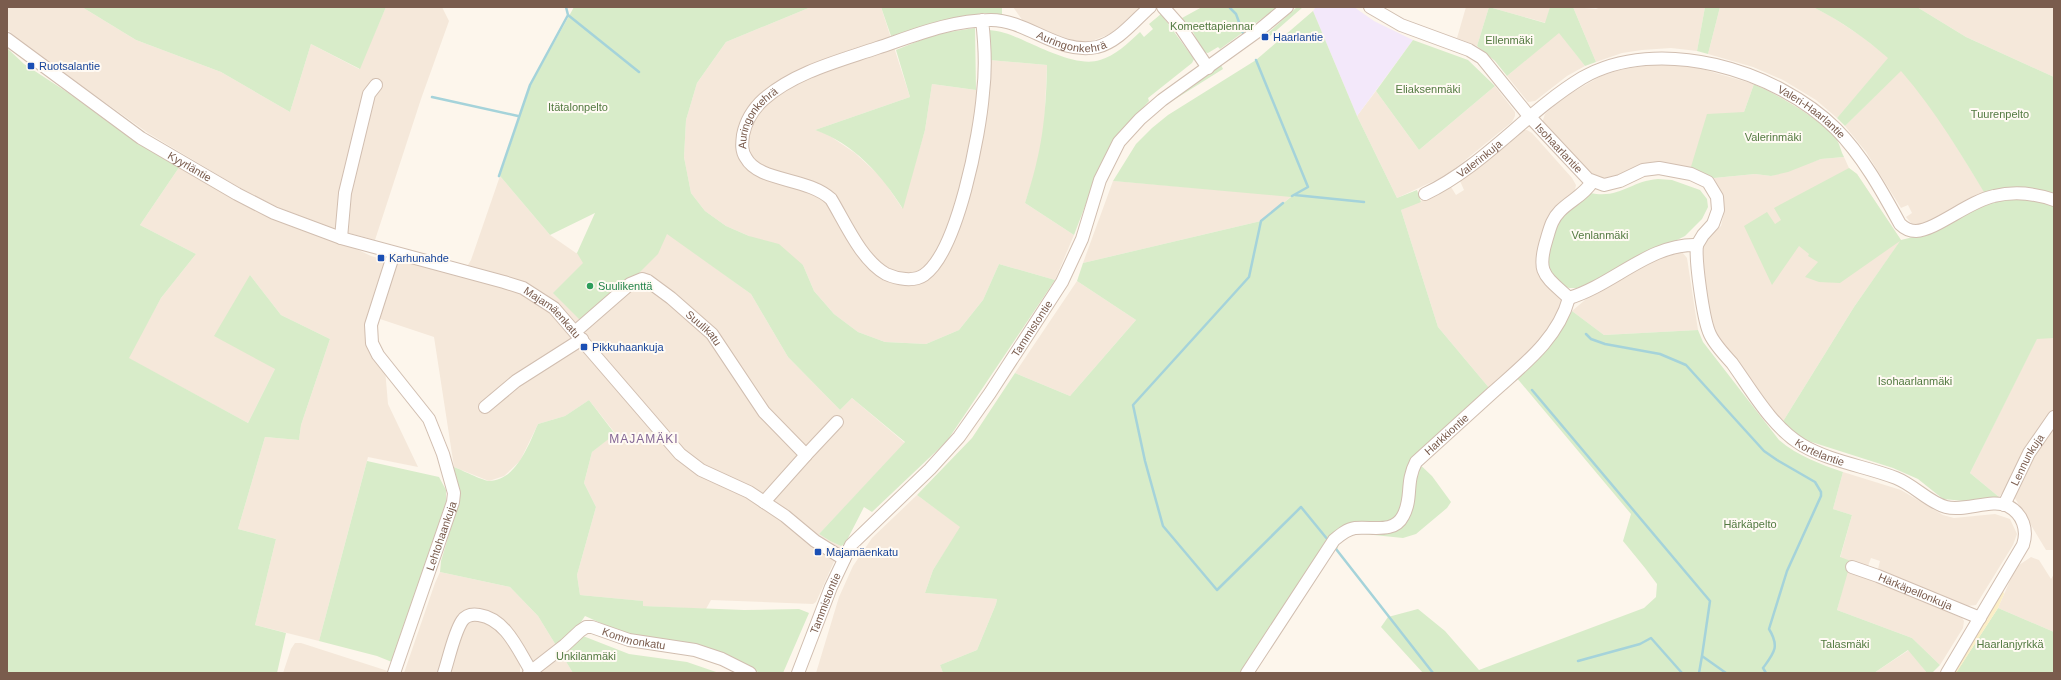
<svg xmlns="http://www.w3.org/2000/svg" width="2061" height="680" viewBox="0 0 2061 680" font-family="Helvetica,sans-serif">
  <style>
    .residential { fill: #f5e8da }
    .education { fill: #f3e8fa }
    .green { fill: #d8ecc9 }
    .sand { fill: #fcefc7 }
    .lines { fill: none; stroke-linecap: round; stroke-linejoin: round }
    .stream { stroke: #a5d3da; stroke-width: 2.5 }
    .minor-casing { stroke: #d1beb0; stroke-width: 14 }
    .minor { stroke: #fff; stroke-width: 12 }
    .transit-dot { fill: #1a4fb4; stroke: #fffaf3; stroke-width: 1.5 }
    .leisure-dot { fill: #2e9e5b; stroke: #fffaf3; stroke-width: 1.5 }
    .labels { text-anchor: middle; stroke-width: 4; stroke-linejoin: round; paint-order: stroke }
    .park-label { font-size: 11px; fill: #537a41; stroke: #fffaf3 }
    .street-label { font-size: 11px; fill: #7a5c4d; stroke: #fffaf3 }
    .transit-label { font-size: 11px; fill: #164399; stroke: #fffaf3; text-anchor: start }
    .leisure-label { font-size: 11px; fill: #27864d; stroke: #fffaf3; text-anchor: start }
    .neighbourhood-label { font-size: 12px; letter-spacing: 1px; fill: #846695; stroke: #fffaf3 }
  </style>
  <rect width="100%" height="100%" fill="#fdf6ec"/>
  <path class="residential" d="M7,7H82L136,40L221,72L290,112L311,44L359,69L386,7H442L449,21L421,99L375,240L334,229L277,207L240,188L148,133L20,42L7,29Z
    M811,7H881L910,97L815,130L827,134L855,153L882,178L902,208L925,130L932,84L983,91L989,60L1047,65L1044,132L1037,167L1025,203L1074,235L1055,280L999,264L983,300L959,330L926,344L885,342L858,332L834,314L814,291L803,265L749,236L726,226L705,211L691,193L684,157L686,120L697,83L726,42Z
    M1013,7H1142L1110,34L1089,42L1073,40L1040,30L1023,21Z
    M1466,7H1550L1546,23L1489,7L1477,46L1457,38Z
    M1573,7L1596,9L1601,7H1705L1697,51L1671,48L1642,50L1622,53L1596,62Z
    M1720,7H1813L1832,17L1861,36L1889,58L1837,118L1816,100L1783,80L1753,67L1708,54Z
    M1917,7H2054V77L1966,37Z
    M1559,32L1585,66L1567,76L1535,101L1528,102L1507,76Z
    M1673,64L1695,67L1754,84L1744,112L1690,170L1596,180L1542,123L1545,114L1566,96L1601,76L1620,70L1649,65Z
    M1901,70L1922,95L1941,122L1985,193L1925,224L1916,226L1912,224L1906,217L1912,213L1908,205L1901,208L1866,152L1845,126Z
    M1495,86L1515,112V116L1512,122L1447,175L1397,198L1357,116L1376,91L1419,150Z
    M1523,130H1527L1532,133L1572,178L1576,185L1575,190L1537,261V271L1542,280L1563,297L1560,310L1544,338L1490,389L1438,327L1401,210L1451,187L1456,195L1464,190L1460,181Z
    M1844,157L1849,168L1857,174L1901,240L1854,307L1782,423L1714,335L1711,326L1700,253L1704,241L1721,226L1724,213L1722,194L1714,178L1755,174L1771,176L1821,159Z
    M180,166L371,256L388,261L370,314L385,369L388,404L418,467L368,457L319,641L255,625L276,539L238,529L265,437L299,440L301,425L330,339L281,315L250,275L275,369L248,423L128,358L161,298L196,254L140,225Z
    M500,176L550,235L576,253L658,230L670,235L751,294L788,357L840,410L852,398L905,443L819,534L830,541L841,546L816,602L813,604L711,600L706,609L643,606L642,601L580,595L577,575L596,507L584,483L592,452L615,433L589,400L565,416L538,424L520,461L504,476L489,481L454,467L434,337L377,318L397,261L463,273L471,260Z
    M1113,181L1292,196L1261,221L1083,263Z
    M1670,252H1682L1687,258L1698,330L1604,335L1572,311L1592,294Z
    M1077,281L1136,320L1070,396L1015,373Z
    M2037,338H2054V409L2021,457L2005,490L1999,497L1970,473Z
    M2054,426V550H2046L2013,495L2030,461Z
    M1843,472L1901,490L1943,515L1954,518L1995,514L2010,519L2017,534L2013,545L1976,605L1967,606L1878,569L1880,561L1871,558L1868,566L1840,558L1852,515L1833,509Z
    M917,495L961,527L933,570L925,593L997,599L996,604L977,650L940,665L943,673H816L839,597L853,566L872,538Z
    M2031,557L2039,560L2051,579L2054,574V632L1998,608L2016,567Z
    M440,572L510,587L538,616L557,647L537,661H533L529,659L511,631L471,610L440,673H404L435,583Z
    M1847,572L1872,579L1962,618L1964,621L1963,628L1940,665L1912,638L1837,610Z
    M474,619L489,623L503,636L520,665V673H450L465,627L467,623Z
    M295,643H301L391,672L283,673L291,649Z
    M1909,650L1927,673H1874Z
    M562,655L573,673H538Z"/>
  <path class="education" d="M1316,7H1354L1374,21L1413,40L1357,116L1313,11Z"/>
  <path class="green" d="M82,7H386L360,69L311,44L290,112L221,72L136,40Z
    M574,7H811L726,42L697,83L686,120L684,157L691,193L705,211L726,226L749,236L779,244L803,265L814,291L834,314L858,332L885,342L926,344L959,330L983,300L999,264L1055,280L947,441L872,512L864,507L845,544L841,546L830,541L819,534L905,442L852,398L840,410L788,357L751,294L667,234L658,254L639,273L617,288L583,319H579L553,293L583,263L577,253L595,213L550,235L500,176L530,86Z
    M881,7H1002V15L983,13L953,19L891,36Z
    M1202,7H1278L1220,49L1218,47L1208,53L1203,52L1192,30L1182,18Z
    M1297,7H1303L1270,36L1268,33Z
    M1489,7L1545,23L1550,7H1573L1596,62L1585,66L1559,33L1507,76L1495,61L1477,46Z
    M1705,7H1720L1708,54L1697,51Z
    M1813,7H1917L1966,37L2054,77V338L2037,339L1970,473L1999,497L1991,500L1964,501L1943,499L1918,479L1893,468L1799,438L1782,423L1854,307L1900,241L1840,283L1819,282L1805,277L1818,262L1808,256L1809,254L1799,246L1772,285L1744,226L1767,212L1775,224L1781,220L1774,208L1849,168L1857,174L1901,240L1929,233L1990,202C1962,156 1936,111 1901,71L1845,126L1837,118L1888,58C1865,38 1841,21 1813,7Z
    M1313,11L1357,116L1397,198L1417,190L1421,202L1401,210L1438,327L1490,389L1463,410L1413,458L1432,476L1451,502L1447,508L1416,534L1403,538L1354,533L1340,540L1337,550L1328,540L1241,673H943L940,665L977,650L996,604L997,599L925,593L933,570L960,527L917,495L972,438L1015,373L1070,396L1136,320L1077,281L1083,263L1261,221L1291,197L1113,181L1136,144L1152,128L1168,115L1256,60Z
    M1161,14L1194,59L1192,63L1148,98L1149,101L1129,123L1100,167L1074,235L1025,203C1042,152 1046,117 1047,65L989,60V30C1003,31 1014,36 1027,42C1046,50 1079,67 1100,60C1115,56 1128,43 1140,32L1144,37L1153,29L1149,24Z
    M975,28L976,90L932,84L925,130L903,209C882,175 853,143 815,130L910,97L896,50L936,34Z
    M1413,40L1468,60L1495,86L1419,150L1376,91Z
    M7,48L24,64L67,92L121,131L180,166L140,225L196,254L161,298L129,358L248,423L275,369L214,336L250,275L281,315L330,339L301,425L299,440L265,437L238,529L276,539L255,625L286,633L277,673H7Z
    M1221,65L1223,69L1153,113Z
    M1754,84C1779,96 1820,118 1837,140C1840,145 1841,152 1844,157L1821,159L1788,172L1771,176L1755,174L1714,178L1690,170L1707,114L1744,112Z
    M1658,179L1672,180L1700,190L1707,199L1708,207L1702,219L1685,236L1598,280L1577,288H1569L1561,285L1548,272L1546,256L1558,220L1590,193C1621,199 1630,181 1658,179Z
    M1572,311L1604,335L1698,330L1703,342L1779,440C1798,456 1820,464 1843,472L1833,509L1852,515L1840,557L1851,561L1837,610L1912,638L1940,665L1932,673H1927L1908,650L1874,673H1423L1381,627L1388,617L1418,609L1445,631L1479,670L1644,608L1656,597L1657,584L1645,568L1623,541L1631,514L1516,377C1543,356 1556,340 1572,311Z
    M589,400L615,434L592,452L584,483L596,507L577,575L580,595L643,601V606L744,610L799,609L809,613L783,673H760L742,664L681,644L621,632L585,616L575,631L557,647L538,616L510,587L440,572L441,561L459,501L457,500L454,467C462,470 481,480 489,481C516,481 529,444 538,424L565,416Z
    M367,461L439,477L446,490V502L392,662L377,656L319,641Z
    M1998,608L2054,632V673H1956Z
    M583,636L629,654L687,662L719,673H573L562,655Z"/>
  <path class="sand" d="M2002,587L2004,594L1998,608L1956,673H1951Z"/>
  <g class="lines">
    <path class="stream" d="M1230,8L1236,14L1243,33
      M568,15L639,72
      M1256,60L1308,187L1292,196
      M432,97L518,116
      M499,176L530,85L568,15L566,7
      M1295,195L1364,202
      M1283,203L1261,221L1249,277L1133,405L1145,461L1163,526L1217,590L1301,507L1328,540
      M1586,334L1591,339L1605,344L1660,354L1686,365L1764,451L1777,460L1815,482L1821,492V496L1787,571L1769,629C1780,647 1774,653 1763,668L1766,673
      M1532,390L1710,601L1702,656
      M1336,549L1433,673
      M1578,661L1640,644L1651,638L1682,673
      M1699,673L1702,656L1726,673"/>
    <g class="minor-casing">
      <g id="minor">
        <path d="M1163,7L1179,25L1208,68"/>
        <path id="s1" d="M1370,7L1401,25L1469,50L1482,58L1529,116L1588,179L1604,185L1620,181L1643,170L1659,168L1691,174L1708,182L1717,197L1718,210L1713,224L1703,235L1697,245"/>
        <path id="s2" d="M982,20C985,45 986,69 983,93C980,133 958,251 924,275C914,282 897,279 886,274C861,260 845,222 831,199C807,177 759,182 746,158C741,151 742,143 743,135C746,120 753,109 764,99C795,72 839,61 877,48C913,36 951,20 991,20C1028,20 1058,55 1097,47C1118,42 1135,20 1150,7"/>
        <path id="s3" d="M7,39L141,138L237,194L274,213L341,238L504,282L523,288L554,308L680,454L701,470L749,492L785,516L815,541L844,559"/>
        <path id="s4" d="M1425,194C1484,166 1526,112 1582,78C1658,34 1777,70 1836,129C1862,155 1882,191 1900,224C1904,228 1909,231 1916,231C1936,230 1969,201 1994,196C2015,191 2034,193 2054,200"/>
        <path d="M341,238L345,193L369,94L376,85"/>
        <path id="s5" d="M1569,298C1613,285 1650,243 1697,245C1695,260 1703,317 1709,332C1713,343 1724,354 1732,363C1752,391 1772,427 1802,445C1831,462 1865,466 1896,478C1914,485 1928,502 1946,507C1965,512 1992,498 2008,506C2023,514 2028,530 2023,545L1947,673"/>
        <path id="s6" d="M576,331L630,284L642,279L648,281L671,298L712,334L764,412L806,455L764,502"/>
        <path d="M485,407L516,381L582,339"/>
        <path d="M806,455L837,422"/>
        <path id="s7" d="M2004,505L2029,453L2054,417"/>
        <path id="s8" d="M1852,567L1878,576L1980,618"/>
        <path id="s9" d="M394,673L453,502L454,493L443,454L429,419L378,355L372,343L371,325L394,253"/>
        <path d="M444,673C449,658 454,633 462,621C466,615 473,614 479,615C506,619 518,650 531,671"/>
        <path id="s10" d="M529,673L565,645L580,631L586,627H592L629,640L695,650L722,659L750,673"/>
        <path id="s11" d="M798,673L831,587L851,545L930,469L959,437L990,393L1062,282L1082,239L1100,180L1119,142L1140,119L1162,100L1258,31L1287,7"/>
        <path id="s12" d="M1247,673L1334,540C1340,535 1347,529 1355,528C1371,526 1394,534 1403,516C1413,498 1405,483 1416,462C1441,439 1467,416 1492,393C1523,365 1558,339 1569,298C1544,275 1536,273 1547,238C1550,228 1552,219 1560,211C1571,200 1584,195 1592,182"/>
      </g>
    </g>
    <use href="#minor" class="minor"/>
  </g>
  <g class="transit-dot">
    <rect x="1261" y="33" width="8" height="8" rx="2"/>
    <rect x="27" y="62" width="8" height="8" rx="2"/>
    <rect x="377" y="254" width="8" height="8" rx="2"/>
    <rect x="580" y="343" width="8" height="8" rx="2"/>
    <rect x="814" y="548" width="8" height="8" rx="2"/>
  </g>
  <circle class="leisure-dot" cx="590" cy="286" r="4"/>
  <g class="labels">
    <g class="park-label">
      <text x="1212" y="30">Komeettapiennar</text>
      <text x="1509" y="44">Ellenmäki</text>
      <text x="1428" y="93">Eliaksenmäki</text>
      <text x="578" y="111">Itätalonpelto</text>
      <text x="2000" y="118">Tuurenpelto</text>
      <text x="1773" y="141">Valerinmäki</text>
      <text x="1600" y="239">Venlanmäki</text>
      <text x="1915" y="385">Isohaarlanmäki</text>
      <text x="1750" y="528">Härkäpelto</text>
      <text x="1845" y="648">Talasmäki</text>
      <text x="2010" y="648">Haarlanjyrkkä</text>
      <text x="586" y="660">Unkilanmäki</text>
    </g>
    <g class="street-label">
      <text dy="4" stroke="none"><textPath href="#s2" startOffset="891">Auringonkehrä</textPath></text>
      <text dy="4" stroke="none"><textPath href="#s4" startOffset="441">Valeri-Haarlantie</textPath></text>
      <text dy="4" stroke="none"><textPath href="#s2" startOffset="543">Auringonkehrä</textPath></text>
      <text dy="4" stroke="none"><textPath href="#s1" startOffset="242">Isohaarlantie</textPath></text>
      <text dy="4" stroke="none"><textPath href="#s4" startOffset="65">Valerinkuja</textPath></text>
      <text dy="4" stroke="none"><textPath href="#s3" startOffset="223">Kyyrläntie</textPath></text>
      <text dy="4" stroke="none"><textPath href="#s3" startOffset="618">Majamäenkatu</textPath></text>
      <text dy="4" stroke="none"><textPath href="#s6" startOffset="164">Suulikatu</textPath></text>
      <text dy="4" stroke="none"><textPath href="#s11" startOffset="422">Tammistontie</textPath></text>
      <text dy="4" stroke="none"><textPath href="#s12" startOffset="333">Harkkiontie</textPath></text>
      <text dy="4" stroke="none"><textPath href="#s5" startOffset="395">Kortelantie</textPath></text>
      <text dy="4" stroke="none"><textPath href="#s7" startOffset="51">Lennunkuja</textPath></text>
      <text dy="4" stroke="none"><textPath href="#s9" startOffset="145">Lehtohaankuja</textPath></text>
      <text dy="4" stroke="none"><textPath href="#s8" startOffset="68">Härkäpellonkuja</textPath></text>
      <text dy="4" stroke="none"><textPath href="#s11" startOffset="75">Tammistontie</textPath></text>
      <text dy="4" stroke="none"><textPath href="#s10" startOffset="123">Kommonkatu</textPath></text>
    </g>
    <g class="transit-label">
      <text x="1273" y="41">Haarlantie</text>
      <text x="39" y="70">Ruotsalantie</text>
      <text x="389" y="262">Karhunahde</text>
      <text x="592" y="351">Pikkuhaankuja</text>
      <text x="826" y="556">Majamäenkatu</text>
    </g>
    <g class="leisure-label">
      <text x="598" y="290">Suulikenttä</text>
    </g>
    <g class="neighbourhood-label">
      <text x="644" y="443">MAJAMÄKI</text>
    </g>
  </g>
  <rect width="2061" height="680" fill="none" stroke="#7a5c4d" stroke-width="16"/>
</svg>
